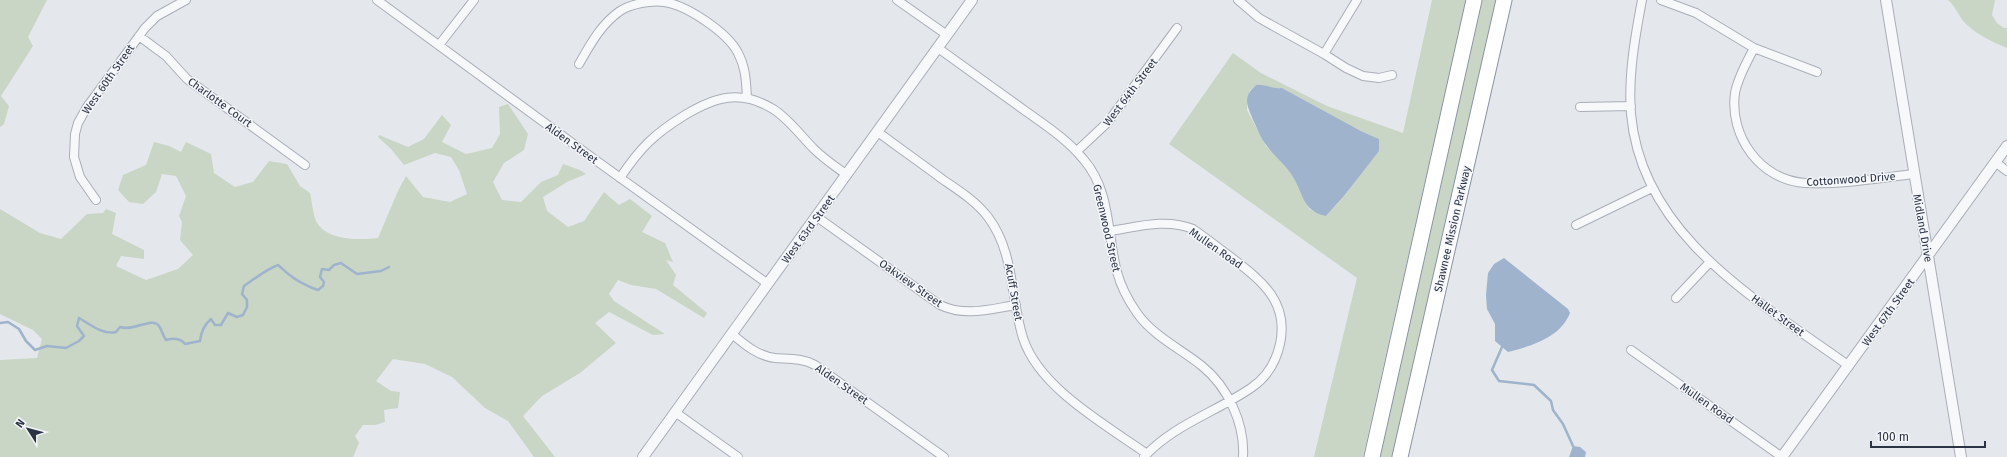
<svg xmlns="http://www.w3.org/2000/svg" width="2007" height="457" viewBox="0 0 2007 457" font-family="'Fira Sans',sans-serif">
  <style>
    .green { fill: #c9d6c5; fill-rule: evenodd }
    .water { fill: #9fb4cc }
    .lines { fill: none; stroke-linecap: round; stroke-linejoin: round }
    .stream { stroke: #9fb4cc; stroke-width: 2.5 }
    .minor-casing { stroke: #a9aeb7; stroke-width: 10 }
    .tertiary-casing { stroke: #a9aeb7; stroke-width: 12 }
    .motorway-casing { stroke: #8b94a3; stroke-width: 17 }
    .minor { stroke: #f7f8fa; stroke-width: 8 }
    .tertiary { stroke: #f7f8fa; stroke-width: 10 }
    .motorway { stroke: #fff; stroke-width: 15 }
    .labels { text-anchor: middle; stroke-width: 3; stroke-linejoin: round; paint-order: stroke }
    .street-label { font-size: 11px; fill: #2b3445; stroke: #f4f6f9 }
  </style>
  <rect width="100%" height="100%" fill="#e4e7ec"/>
  <path class="green" d="M0,0H47L28,37L33,46L1,96L9,106L4,124L0,127Z
    M1432,0H1466L1363,457H1314L1357,278L1169,144L1233,53L1261,73L1327,106L1403,133ZM1256,85C1266,84 1272,89 1282,88L1361,131L1379,139C1366,169 1349,193 1326,216L1309,209L1297,183L1284,164L1266,146L1247,110V100L1250,90Z
    M1482,0H1497L1394,457H1380Z
    M1948,0H1995L1992,15L1997,23L2004,28H2007V48C1992,42 1974,33 1963,21C1958,14 1955,6 1948,0Z
    M508,104L528,134L524,150L504,163L493,182L502,200L521,202L541,182L558,175L563,164L580,170L586,174L567,182L543,197L547,211L568,227L584,221L604,192L619,205L630,199L652,216L642,232L665,243L673,262L666,260L676,275L673,285L707,313L704,318L656,289L631,285L618,280L609,294L614,301L665,334L653,335L609,312L595,323L616,343L580,373L542,396L523,416L555,457H534L508,421L485,408L452,377L425,364L393,359L376,381L391,391L400,392L398,408L384,410L385,422L375,425H363L355,436L359,443L353,457H0V360L37,358L42,339L33,330L0,314V209L40,233L61,239L87,214L103,213L106,209L116,213L112,234L144,250V259L121,256L116,266L146,280L178,269L193,255L180,240L182,222L179,216L186,196L176,176L162,174L156,192L143,204L129,202L118,190L123,175L146,165L154,142L169,146L181,152L186,142L211,154L214,173L235,187L253,182L269,161L287,164L300,186L310,193C312,202 313,216 317,223C329,241 359,240 378,238L398,191L406,176L423,197L450,202L467,194L459,170L451,157L435,153L404,165L391,149L378,137L379,135L408,147L424,139L442,115L451,125L442,142L466,154L492,148L500,134L499,107Z"/>
  <path class="water" d="M1256,85C1266,84 1272,89 1282,88L1361,131L1379,139V151L1344,196L1326,216C1301,211 1304,192 1291,174C1284,163 1274,156 1267,146C1261,139 1258,130 1254,122C1248,107 1241,98 1256,85Z
    M1504,258L1568,309L1570,313C1560,338 1531,346 1508,352L1495,341V324L1487,309L1486,295L1488,273L1494,264Z
    M1573,446L1580,447L1586,452L1585,457H1569Z"/>
  <g class="lines">
    <path class="stream" d="M0,323L8,322L19,329L26,341L35,350L47,346L66,348L79,341L84,336L77,326L79,318C91,325 103,335 116,332L120,327C134,332 152,316 159,326C162,330 163,336 166,340C174,338 180,338 185,344L200,341C201,332 204,325 211,319L215,325H221L228,313L237,317L243,315L247,307V300L242,294L244,286C254,279 267,269 278,265C283,269 286,273 291,276C297,281 311,288 318,290L323,286L324,282L320,277L322,269L329,270L334,265L341,263L357,274L381,271L389,267
      M1502,347L1492,370L1499,381L1534,385L1551,401L1553,410L1563,424L1573,446"/>
    <g class="minor-casing">
      <path id="minor" d="M377,0L594,159L768,284
        M897,0L947,35
        M1238,0L1259,18L1324,54L1346,68L1363,76L1379,78L1392,75
        M1642,0C1635,37 1628,76 1631,114C1642,237 1759,301 1849,366
        M1661,0L1696,13L1754,48L1817,72
        M139,36L166,56L187,79L305,165
        M439,45L474,0
        M938,48C967,69 995,89 1024,110C1045,125 1067,139 1084,160C1111,191 1107,235 1117,272C1121,287 1128,300 1137,313C1153,336 1181,349 1202,366C1228,387 1245,424 1243,457
        M1754,48C1747,62 1738,77 1735,93C1729,136 1760,180 1805,183C1841,185 1879,178 1914,174
        M1324,54L1357,0
        M579,64C590,45 601,24 620,11C631,4 651,0 664,2C687,5 728,33 738,53C746,68 746,82 747,98
        M1580,107L1631,106
        M878,132C899,148 921,163 942,179C958,190 976,201 988,217C1015,253 1010,297 1023,338C1039,388 1106,425 1147,454
        M1077,151L1108,122L1177,28
        M1995,162L2007,171
        M620,178C640,148 654,134 685,115C715,97 740,89 773,109C788,118 801,136 814,149C824,159 836,167 847,175
        M96,200L80,177L74,157L75,134L78,123L87,107L145,28L157,16L186,0
        M817,217L940,305C965,317 990,309 1016,305
        M1576,225L1652,188
        M1110,231C1137,227 1166,218 1193,229C1206,238 1219,248 1232,258C1262,281 1289,302 1280,344C1276,362 1266,378 1251,388C1216,412 1173,425 1144,457
        M1676,298L1710,262
        M732,334C745,345 758,356 775,358C789,359 802,358 815,365L944,457
        M1631,350L1782,457
        M675,412L738,457"/>
    </g>
    <g class="tertiary-casing">
      <path id="tertiary" d="M1886,0L1961,457
        M643,457L972,0
        M1782,457L2007,146"/>
    </g>
    <g class="motorway-casing">
      <path id="motorway" d="M1372,457L1474,0
        M1400,457L1504,0"/>
    </g>
    <use href="#minor" class="minor"/>
    <use href="#tertiary" class="tertiary"/>
    <use href="#motorway" class="motorway"/>
  </g>
  <g class="labels">
    <g class="street-label">
      <text transform="translate(108 79) rotate(-55)" y="4">West 60th Street</text>
      <text transform="translate(1130 92) rotate(-53)" y="4">West 64th Street</text>
      <text transform="translate(220 102) rotate(36)" y="4">Charlotte Court</text>
      <text transform="translate(572 143) rotate(36)" y="4">Alden Street</text>
      <text transform="translate(1851 179) rotate(-4)" y="4">Cottonwood Drive</text>
      <text transform="translate(1107 228) rotate(77)" y="4">Greenwood Street</text>
      <text transform="translate(1923 228) rotate(80)" y="4">Midland Drive</text>
      <text transform="translate(808 229) rotate(-54)" y="4">West 63rd Street</text>
      <text transform="translate(1452 229) rotate(-77)" y="4">Shawnee Mission Parkway</text>
      <text transform="translate(1216 248) rotate(35)" y="4">Mullen Road</text>
      <text transform="translate(911 283) rotate(35)" y="4">Oakview Street</text>
      <text transform="translate(1014 292) rotate(80)" y="4">Acuff Street</text>
      <text transform="translate(1888 312) rotate(-54)" y="4">West 67th Street</text>
      <text transform="translate(1778 315) rotate(36)" y="4">Hallet Street</text>
      <text transform="translate(842 384) rotate(35)" y="4">Alden Street</text>
      <text transform="translate(1707 403) rotate(35)" y="4">Mullen Road</text>
    </g>
  </g>
  <g transform="translate(28 429) rotate(306)" stroke="#f4f6f9" stroke-width="3" paint-order="stroke">
  <path d="M0-3L7 15L0 10L-7 15Z" fill="#2b3445"/>
  <text y="-6" font-size="11" font-weight="bold" text-anchor="middle" fill="#2b3445">N</text>
  </g>
  <path d="M1871 441v6h114v-6" fill="none" stroke="#2b3445" stroke-width="2"/>
  <text x="1877" y="441" font-size="12" fill="#2b3445" stroke="#f4f6f9" stroke-width="3" paint-order="stroke">100 m</text>
</svg>
